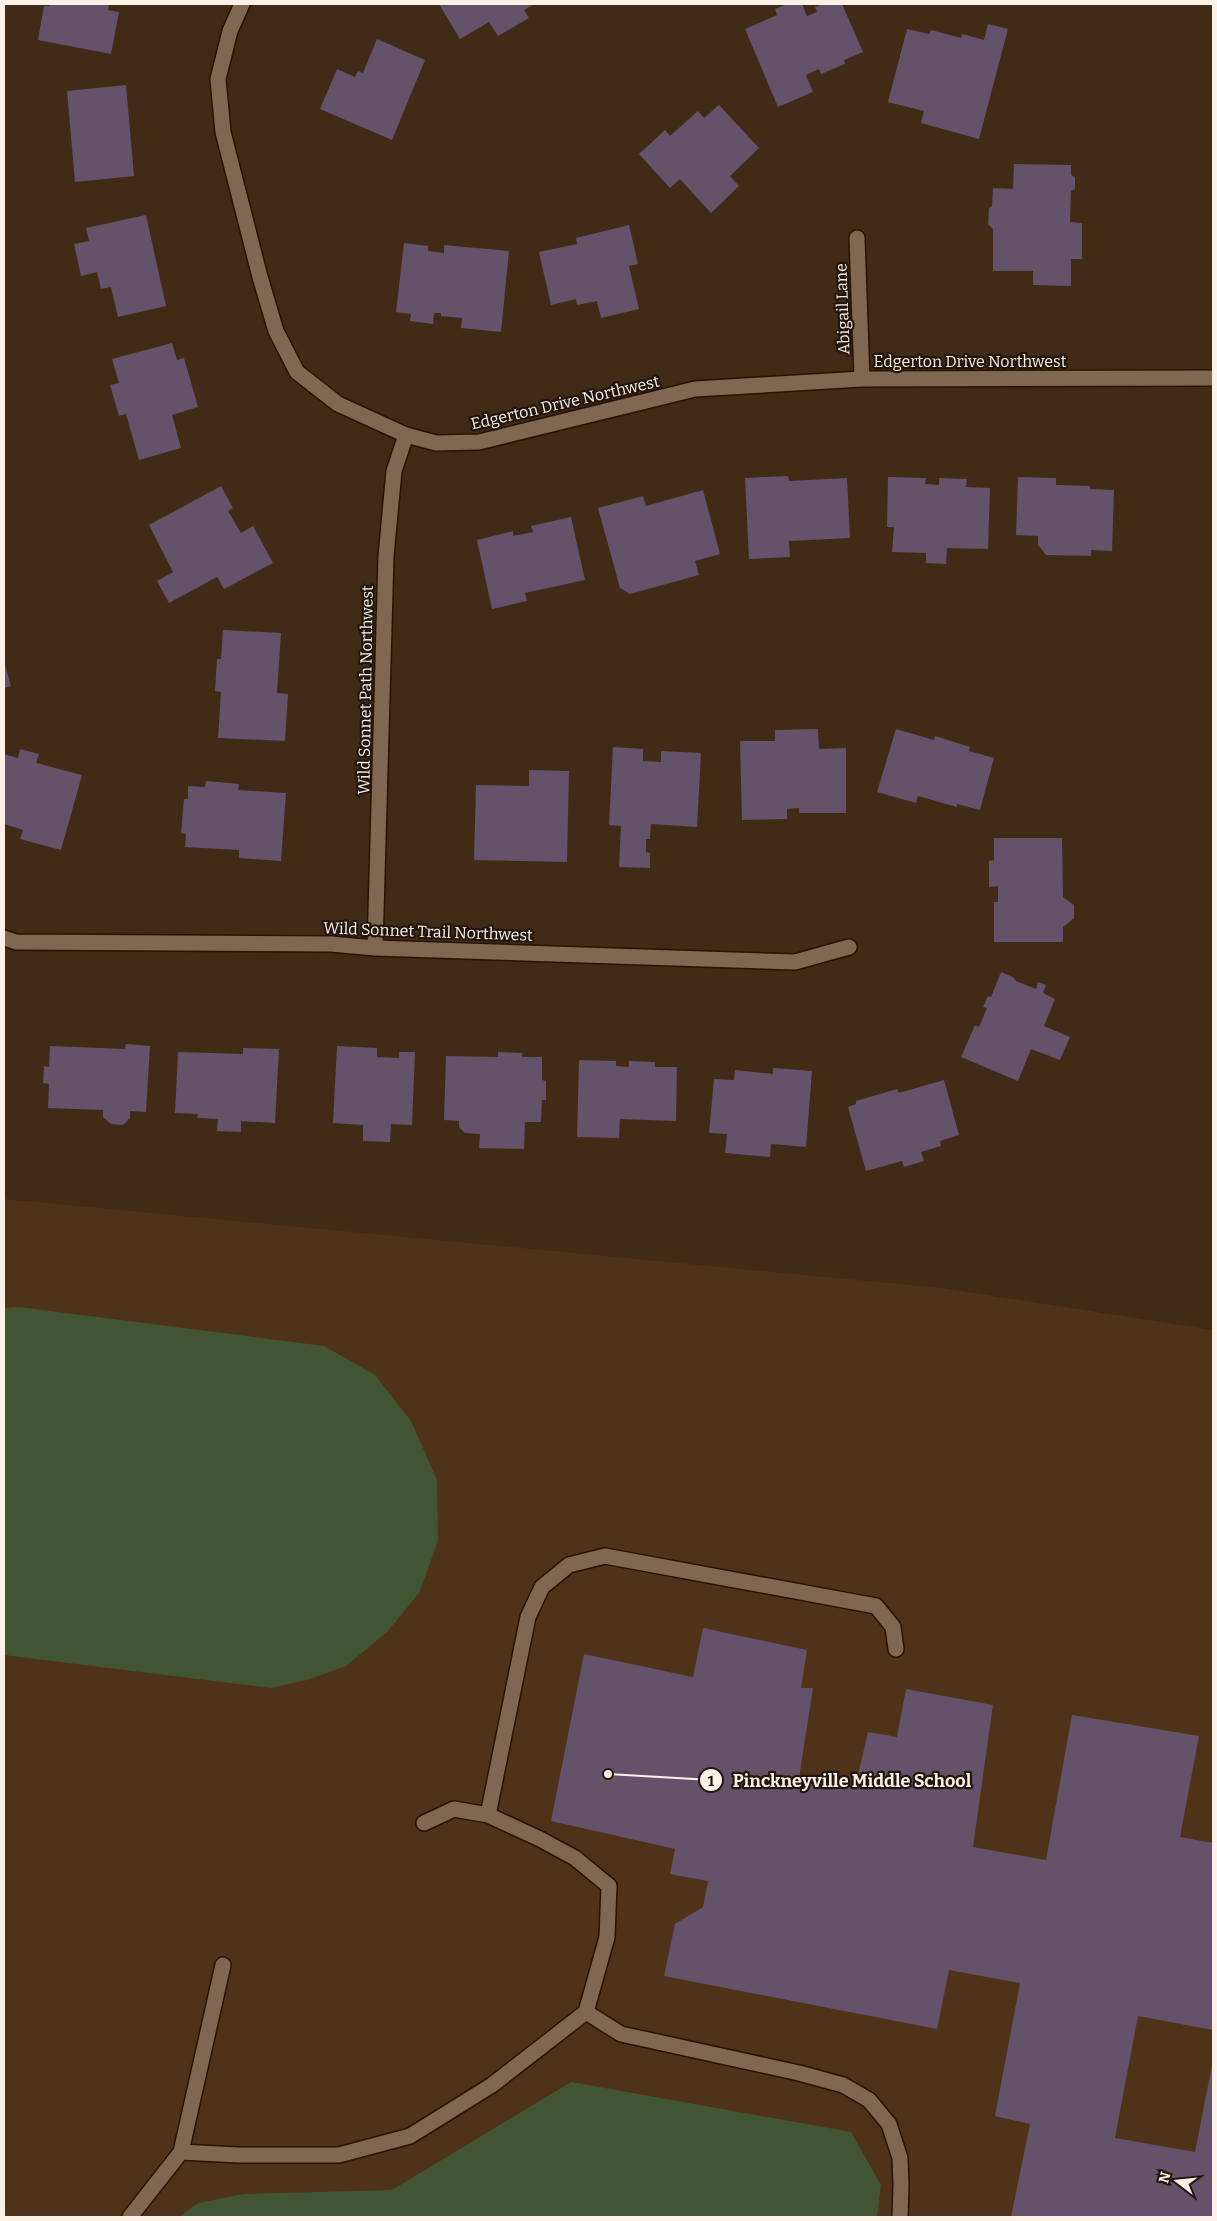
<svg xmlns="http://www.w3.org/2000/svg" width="1217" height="2221" viewBox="0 0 1217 2221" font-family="Bitter,serif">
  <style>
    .built { fill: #4e3319 }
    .green { fill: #415534 }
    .building { fill: #64516a }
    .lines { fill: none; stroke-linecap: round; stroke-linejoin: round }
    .minor-casing { stroke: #271301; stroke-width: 18 }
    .minor { stroke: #806751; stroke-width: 15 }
    .labels { text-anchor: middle; stroke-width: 4.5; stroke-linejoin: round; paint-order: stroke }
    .street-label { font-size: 16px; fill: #fdf1e7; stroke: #20160d }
    .leader { fill: none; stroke: #fdf1e7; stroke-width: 2 }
    .callout-dot { fill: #fdf1e7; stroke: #20160d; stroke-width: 2 }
    .mark-label { font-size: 15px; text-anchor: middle; font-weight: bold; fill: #111 }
    .callout-label { font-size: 18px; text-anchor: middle; font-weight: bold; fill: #fdf1e7; stroke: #20160d; stroke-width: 4.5; stroke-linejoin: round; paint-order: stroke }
  </style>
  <rect width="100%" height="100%" fill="#412b17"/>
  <path class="built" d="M4,1199L941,1288L1213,1330V2217H4Z"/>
  <path class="green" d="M19,1307L324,1346L375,1375L411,1421L437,1480L438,1541L419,1593L387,1632L346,1666L307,1680L271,1688L4,1655V1308Z
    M571,2082L851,2132L881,2185L877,2217H179L198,2203L244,2194L392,2190Z"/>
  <path class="building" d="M49,4H109L108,10L119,12L111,54L38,40L44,6H49Z
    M439,4H534L524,10L529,18L498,36L489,22L460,39Z
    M787,4H802L807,16L817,12L815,7L823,4H842L863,52L844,60L845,64L821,74L819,69L806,75L813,92L778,107L745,29L777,15L775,9Z
    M988,24L1008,29L979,139L921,123L924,111L888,102L907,29L929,34L931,30L961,38L962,34L984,40Z
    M377,39L425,60L392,140L320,109L337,69L355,77L358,71L363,73Z
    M126,85L134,176L75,182L67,91Z
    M719,105L759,148L730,176L739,186L711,213L680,179L670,188L639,154L665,130L670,136L698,111L704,118Z
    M1014,164L1071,165V175L1075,177V189L1071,191L1070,222L1082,223V259H1071V286L1033,285V271H993V229L988,224L989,208L992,206L993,188L1013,189Z
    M146,215L166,306L118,317L111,287L101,289L97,272L81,276L74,244L89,241L86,228Z
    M629,225L638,264L629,266L639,309L601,318L597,301L577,305L576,299L551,305L539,252L577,244L576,238Z
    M404,243L428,246V251L444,253V245L509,251L501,332L461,328L462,318L441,316V313H434L433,324L410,321L411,314L396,312Z
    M172,343L177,360L184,358L198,407L172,415L181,448L139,460L126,414L119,416L110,385L119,383L112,359Z
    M788,476L789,481L847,478L850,538L789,541L790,557L749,559L745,478Z
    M888,477L926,478L925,484L939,485V478L967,479L966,487L990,488L988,549L947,548L946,564L926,563V553L892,552L894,527H887Z
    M1018,477L1056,478V485L1090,486V489L1114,490L1112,551L1091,550V556L1046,555L1038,545V536L1016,535Z
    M221,486L233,508L228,511L241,533L253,526L273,563L224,589L217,577L169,603L157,581L173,572L149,525Z
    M703,490L720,554L695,561L699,575L630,594L620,588L598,508L643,496L646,506Z
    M571,517L585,580L525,593L527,601L492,609L477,540L513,531V536L533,532L531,526Z
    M223,630L281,633L277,693L288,694L285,741L218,738L221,692L215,691L217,659H221Z
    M4,661L11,686L4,688Z
    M818,729L819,749L846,748V813H799V808L787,809V819L742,820L740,741H775V730Z
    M896,729L934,740L935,736L970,747L969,751L994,758L980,810L957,804V807L918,796L916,803L877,792Z
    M613,747L643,749V761L661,762V751L701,753L697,827L651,824L650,839H646V852L650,853V868L619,867L621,826L609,825Z
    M20,749L39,754L36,763L82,775L61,850L20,839L23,830L4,824V754L18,758Z
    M529,770L569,771L567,862L474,860L476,785L529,786Z
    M206,781L239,784L238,790L286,793L281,861L239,858V850L185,847L186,834L181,833L184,799H188V786L205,787Z
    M994,838H1062L1063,897L1074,905V918L1063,927V942H994V902H998V886L989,887V861L994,860Z
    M1001,972L1013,977L1016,981L1036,989L1038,982L1046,985L1043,993L1055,999L1044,1026L1070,1037L1060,1060L1031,1049L1018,1081L961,1057L975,1025L979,1027L987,1008L983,1007L988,996L991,997Z
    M126,1044L150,1046L146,1112L130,1111V1118L123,1125L111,1124L103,1117V1110L48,1108L49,1084L43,1083L44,1066L49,1067L50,1046L125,1049Z
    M337,1046L377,1048V1057L399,1058V1052H415L412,1125L391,1124L390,1142L363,1141V1125L333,1123Z
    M243,1048L279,1049L275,1123L241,1121V1132L217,1131L218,1119L197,1118L198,1114L175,1113L178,1052L243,1054Z
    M498,1052L522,1053V1057H542V1080L546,1081V1100H542L541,1122H525L524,1149L479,1148L480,1134L465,1133L459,1127V1121L444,1120L446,1056L498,1057Z
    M579,1060L616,1061V1066L629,1067V1061L655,1062V1067H677L676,1121L620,1119L619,1138L577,1137Z
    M773,1068L812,1071L806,1147L771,1144L770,1157L725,1153L727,1134L709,1133L714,1079L734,1080L735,1070L773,1074Z
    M944,1080L959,1135L940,1141L941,1146L921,1152L924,1161L904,1167L902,1161L866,1171L848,1107L856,1104V1101L897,1089L899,1093Z
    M703,1628L807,1650L801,1688H813L799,1778L855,1788L868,1732L897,1737L906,1689L993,1705L973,1847L1046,1860L1072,1715L1199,1736L1180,1837L1213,1843V2030L1138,2016L1115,2138L1195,2152L1213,2060V2217H1011L1030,2124L995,2116L1020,1983L949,1970L937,2029L664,1976L675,1924L703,1907L708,1881L670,1874L675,1849L551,1821L584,1654L693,1677Z"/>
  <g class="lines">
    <g class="minor-casing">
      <path id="minor" d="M242,4L230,31L218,79L223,132L260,277L276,331L297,372L338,404L406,435L436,443L479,442L695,389L862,379L1213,378
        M857,238L862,379
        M4,938L16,942L331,944L375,948L795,962L849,947
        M375,948L386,556L394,471L406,435
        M488,1815L528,1617L542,1587L569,1565L605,1556L876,1606L893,1627L896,1649
        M586,2012L621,2034L799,2073L843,2085L869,2100L889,2124L900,2158L901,2185L900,2217
        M181,2152L238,2155H339L410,2136L492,2085L586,2012L607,1937L609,1886L575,1858L540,1839L488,1815L454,1809L424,1823
        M130,2217L181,2152L223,1965"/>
    </g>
    <use href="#minor" class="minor"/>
  </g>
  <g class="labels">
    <g class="street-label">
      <text transform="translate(842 309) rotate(-92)" y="6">Abigail Lane</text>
      <text x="970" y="367">Edgerton Drive Northwest</text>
      <text transform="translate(565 402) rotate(-13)" y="6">Edgerton Drive Northwest</text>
      <text transform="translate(365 690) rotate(-89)" y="6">Wild Sonnet Path Northwest</text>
      <text transform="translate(428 931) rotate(2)" y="6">Wild Sonnet Trail Northwest</text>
    </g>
  </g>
  <path class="leader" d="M608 1774L711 1780"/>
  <g class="callout-dot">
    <circle cx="608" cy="1774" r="5"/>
    <circle cx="711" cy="1780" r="12"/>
  </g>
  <g class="mark-label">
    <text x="711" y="1786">1</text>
  </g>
  <g class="callout-label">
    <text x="852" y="1787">Pinckneyville Middle School</text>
  </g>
  <rect width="1217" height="2221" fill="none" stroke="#fdf1e7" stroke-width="10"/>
  <g transform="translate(1177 2181) rotate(286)" stroke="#20160d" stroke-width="4" paint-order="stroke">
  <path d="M0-4L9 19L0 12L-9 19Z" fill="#fdf1e7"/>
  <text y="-8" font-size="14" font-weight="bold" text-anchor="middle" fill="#fdf1e7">N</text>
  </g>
</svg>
